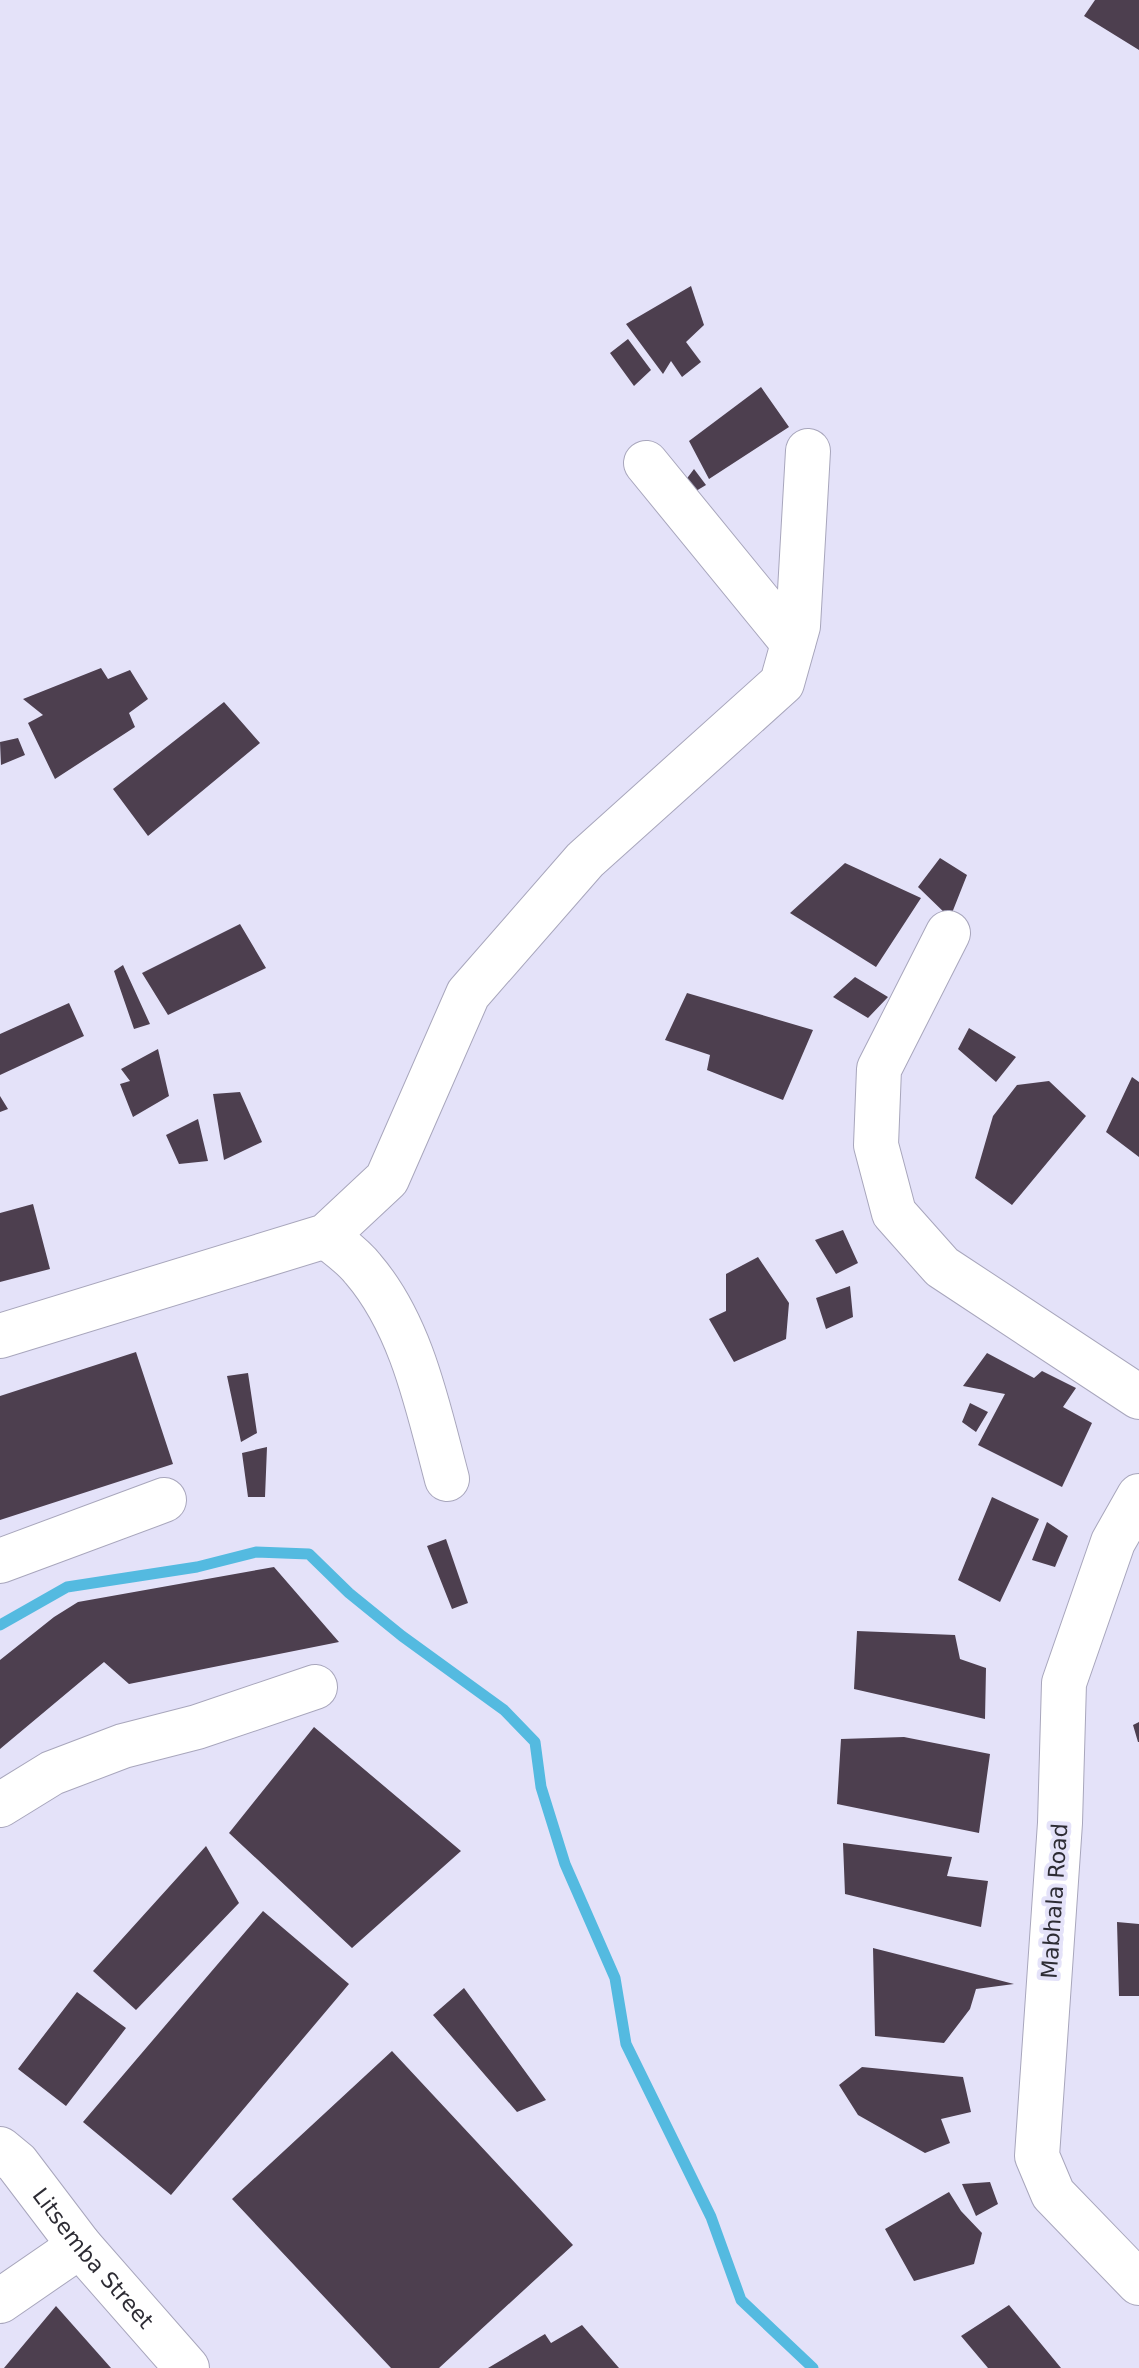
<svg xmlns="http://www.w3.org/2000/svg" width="1139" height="2368" viewBox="0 0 1139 2368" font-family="'DejaVu Sans',sans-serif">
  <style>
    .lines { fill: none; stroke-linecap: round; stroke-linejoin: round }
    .stream { stroke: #54bae0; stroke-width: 11 }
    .building { fill: #4d3f4f }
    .minor-casing { stroke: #a8a6bc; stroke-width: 46 }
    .minor { stroke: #fff; stroke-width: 44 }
    .labels { text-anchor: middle; stroke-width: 8; stroke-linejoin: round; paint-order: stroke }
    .street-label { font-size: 22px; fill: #2d2c34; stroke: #e4e2f9 }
  </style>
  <rect width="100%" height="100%" fill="#e4e2f9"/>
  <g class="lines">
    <path class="stream" d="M0,1625L67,1587L197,1567L256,1552L309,1554L349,1593L402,1636L504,1710L535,1742L541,1787L565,1864L615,1978L626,2044L711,2217L741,2300L813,2368"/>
  </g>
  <path class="building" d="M1095,0H1139V50L1084,16Z
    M691,286L704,325L686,342L701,362L682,377L671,361L663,374L626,324Z
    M628,339L651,370L634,386L610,353Z
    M761,387L789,427L709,479L689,441Z
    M694,469L706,485L696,491L685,481Z
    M101,668L108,679L130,670L148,699L129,713L135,727L55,779L28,723L43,715L23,699Z
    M224,702L260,743L148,836L113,789Z
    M18,738L25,755L1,765L0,742Z
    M940,858L967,875L950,918L918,887Z
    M845,863L921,898L876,967L790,913Z
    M240,924L266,968L168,1015L142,973Z
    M123,965L150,1024L134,1029L114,971Z
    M855,977L888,997L868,1018L833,997Z
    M687,993L813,1030L783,1100L707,1070L710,1055L665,1040Z
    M69,1003L84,1036L0,1075V1034Z
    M969,1028L1016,1057L996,1082L958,1049Z
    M158,1049L169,1096L133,1117L120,1084L130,1081L121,1069Z
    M1132,1077L1139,1082V1157L1106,1132Z
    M1049,1081L1086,1116L1012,1205L975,1178L993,1116L1017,1085Z
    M240,1092L262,1142L224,1160L213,1094Z
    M0,1096L8,1109L0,1112Z
    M198,1119L208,1161L179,1164L166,1135Z
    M33,1204L50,1269L0,1282V1213Z
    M843,1230L858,1263L836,1274L815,1240Z
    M758,1257L789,1303L786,1339L734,1362L709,1319L726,1311V1274Z
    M850,1286L853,1317L826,1329L816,1298Z
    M136,1352L173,1464L0,1520V1396Z
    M987,1353L1034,1378L1042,1371L1076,1388L1063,1407L1092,1423L1062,1487L978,1445L1005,1394L963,1386Z
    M248,1373L257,1433L241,1442L227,1376Z
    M970,1403L988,1412L976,1432L962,1422Z
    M267,1447L265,1497H248L242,1453Z
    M992,1497L1039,1519L1000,1602L958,1580Z
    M1047,1522L1068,1536L1055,1567L1032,1560Z
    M446,1539L468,1603L452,1609L427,1546Z
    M274,1567L339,1642L129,1684L104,1662L0,1749V1660L54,1617L78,1602Z
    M857,1631L955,1635L960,1659L986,1668L985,1719L854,1689Z
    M1139,1722V1742H1138L1133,1725Z
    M314,1727L461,1851L352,1948L229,1833Z
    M904,1737L990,1754L979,1833L837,1804L841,1739Z
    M843,1843L952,1857L947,1876L988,1881L981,1927L845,1894Z
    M206,1846L239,1903L136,2010L93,1971Z
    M263,1911L349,1984L171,2195L83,2122Z
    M1117,1922L1139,1924V1996H1119Z
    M873,1948L1014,1984L976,1989L970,2009L944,2043L875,2036Z
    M464,1988L546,2100L517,2112L433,2015Z
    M77,1992L126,2028L66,2106L18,2069Z
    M392,2051L573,2245L439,2368H391L232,2199Z
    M862,2067L963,2077L971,2112L941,2119L950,2143L925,2153L858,2115L839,2085Z
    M990,2182L998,2204L976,2216L962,2184Z
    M949,2192L961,2211L982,2233L974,2264L914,2281L885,2229Z
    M1009,2305L1061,2368H988L961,2336Z
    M56,2306L111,2368H4Z
    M582,2325L619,2368H488L545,2334L551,2343Z"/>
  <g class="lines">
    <g class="minor-casing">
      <g id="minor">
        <path d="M646,463L793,643"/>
        <path d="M948,933L879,1069L876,1145L894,1213L942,1267L1139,1397"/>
        <path d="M326,1236C338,1246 353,1256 363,1269C412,1326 428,1408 447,1479"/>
        <path d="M0,1336L326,1236L387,1179L468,994L585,860L782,683L798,626L808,451"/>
        <path d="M1139,1496L1113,1542L1064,1683L1060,1823L1037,2156L1053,2194L1139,2283"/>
        <path d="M0,1561L164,1500"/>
        <path d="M0,1805L52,1773L123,1746L197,1727L315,1687"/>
        <path id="s1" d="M0,2149L17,2163L80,2246L187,2368"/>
        <path d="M0,2301L80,2246"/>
      </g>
    </g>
    <use href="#minor" class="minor"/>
  </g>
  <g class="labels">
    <g class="street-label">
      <text transform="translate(1054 1901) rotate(-86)" y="8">Mabhala Road</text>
      <text dy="8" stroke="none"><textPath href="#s1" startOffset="144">Litsemba Street</textPath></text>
    </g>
  </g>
</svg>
